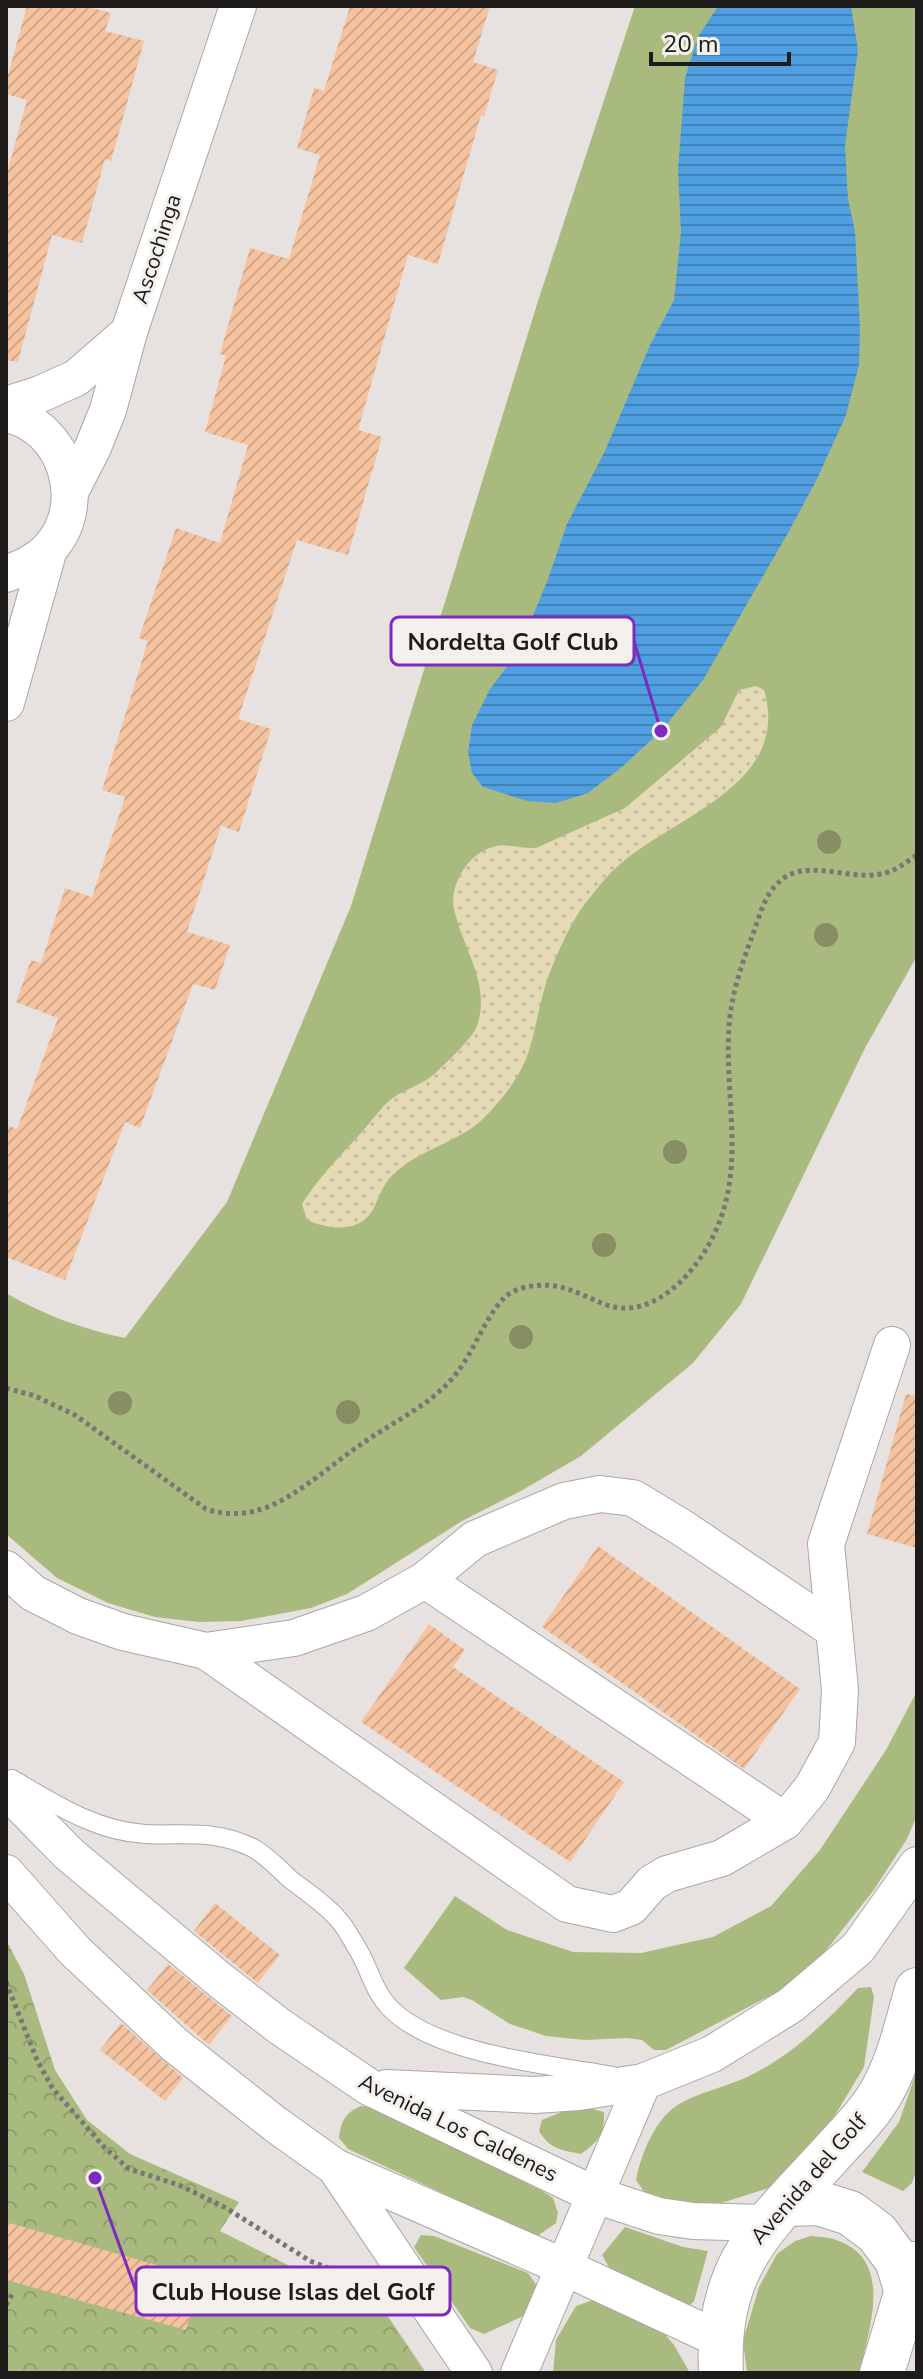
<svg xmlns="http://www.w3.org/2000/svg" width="923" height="2379" font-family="'Nunito Sans',sans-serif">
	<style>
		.grass { fill: #a9ba7f }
		.sand { fill: url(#sand-dots) }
		.park { fill: url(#park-crowns) }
		.water { fill: url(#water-rules) }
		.building { fill: url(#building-hatch) }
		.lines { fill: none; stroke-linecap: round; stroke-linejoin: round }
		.lane-casing { stroke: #aba7a4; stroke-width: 20 }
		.street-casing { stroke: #aba7a4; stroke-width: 38 }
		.secondary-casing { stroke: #aba7a4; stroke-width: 46 }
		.path { stroke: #797674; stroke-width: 5; stroke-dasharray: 4 4; stroke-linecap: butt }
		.lane { stroke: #fff; stroke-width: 18 }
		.street { stroke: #fff; stroke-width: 36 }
		.secondary { stroke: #fff; stroke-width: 44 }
		.tree { fill: #888e64 }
		.labels { text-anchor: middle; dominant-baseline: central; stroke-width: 6; stroke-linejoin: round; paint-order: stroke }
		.street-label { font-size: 22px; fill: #1d1c1b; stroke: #f4f0ec }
		.leader { fill: none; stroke: #7b2cbf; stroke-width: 3 }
		.callout-dot { fill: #7b2cbf; stroke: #f4f0ec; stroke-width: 3 }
		.callout { fill: #f4f0ec; stroke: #7b2cbf; stroke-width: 3 }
		.callout-label { font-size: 24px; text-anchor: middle; font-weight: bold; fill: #1d1c1b }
	</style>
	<defs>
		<pattern id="sand-dots" width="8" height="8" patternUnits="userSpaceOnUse" patternTransform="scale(2)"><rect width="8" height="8" fill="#e4dab5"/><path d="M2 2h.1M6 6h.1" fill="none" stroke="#c3ba9b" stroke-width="1.8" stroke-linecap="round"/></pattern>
		<pattern id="park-crowns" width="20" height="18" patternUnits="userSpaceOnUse" patternTransform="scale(2)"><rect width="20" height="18" fill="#a9ba7f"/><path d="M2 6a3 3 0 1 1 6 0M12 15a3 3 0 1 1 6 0" fill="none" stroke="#919f6d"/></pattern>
		<pattern id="water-rules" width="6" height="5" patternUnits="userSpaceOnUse" patternTransform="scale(2)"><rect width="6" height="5" fill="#50a0e1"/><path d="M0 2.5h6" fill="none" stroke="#4282b6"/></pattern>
		<pattern id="building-hatch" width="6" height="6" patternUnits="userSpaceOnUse" patternTransform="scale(2)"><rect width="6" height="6" fill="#f5c39f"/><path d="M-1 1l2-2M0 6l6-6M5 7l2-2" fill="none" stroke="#d2a788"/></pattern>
	</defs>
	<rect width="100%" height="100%" fill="#e7e2df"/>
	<g class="grass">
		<path d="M635,6h282v950l-52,92 -124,256 -48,59 -112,93 -62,36 -57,29 -115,73 -36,14 -69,13 -43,1 -44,-5 -47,-14 -51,-25 -51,-44v-241c38,22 76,36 119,45l102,-136 124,-296 187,-605z"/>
		<path d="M917,1691v124l-10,24 -34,52 -49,62 -43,37 -115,60h-12l-12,-10 -15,-2 -42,2 -39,-4 -36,-12 -38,-24 -9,-3 -22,3 -37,-32 51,-72 52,34 66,22 68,1 72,-16 58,-31 49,-56 66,-100z"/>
		<path d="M871,1987l3,10 -10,70 -50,83 -42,37 -63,20 -35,-5 -29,-9 -9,-13c5,-26 20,-64 45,-77 23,-13 51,-17 74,-30 40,-21 72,-52 103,-85z"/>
		<path d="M917,2070v98l-5,15 -9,8 -41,-19 37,-50z"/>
		<path d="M361,2106l16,3 165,82 11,7 5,15 -2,10 -20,14 -188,-88 -9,-11c2,-17 6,-25 22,-32z"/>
		<path d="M571,2108h18l15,4c1,22 -6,30 -23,42 -20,-4 -31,-5 -42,-23l3,-11z"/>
		<path d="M625,2227l58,20 25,4 -14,50 -5,5 -53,-26 -25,-9 -9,-16z"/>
		<path d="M421,2235l13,1 94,37 9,13 -9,28 -44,20 -14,-6 -56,-81z"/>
		<path d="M811,2236c8,1 18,1 25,4 59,19 33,90 23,133h-112l-4,-32 16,-54 18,-33 18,-13z"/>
		<path d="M593,2300l63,24 18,21 16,28h-137l3,-33 20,-34z"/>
	</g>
	<path class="sand" d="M756,686l8,4c28,95 -90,126 -145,175 -12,10 -22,24 -32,36 -16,19 -38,69 -44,93 -11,41 -10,65 -38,100 -8,10 -19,23 -29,31 -24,18 -56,26 -79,46 -14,11 -17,25 -25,40 -14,23 -45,18 -65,9l-5,-16c16,-26 38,-48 59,-71 9,-10 18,-23 28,-32 13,-11 30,-15 43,-25 10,-9 41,-38 45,-50 13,-39 -9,-69 -20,-106 -1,-5 -4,-12 -4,-17 0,-24 17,-50 40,-56 13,-4 29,2 43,1l89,-40 96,-81 18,-37z"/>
	<path class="park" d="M6,1940l18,34 31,96 32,50 43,34 109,48 -19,29 167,84 39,58h-420z"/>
	<path class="water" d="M718,6h133l7,44 -13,96 3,53 7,32 5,97 -1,37 -13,50 -29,64 -29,54 -85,147 -42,51 -39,36 -34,26 -32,10 -29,-2 -44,-14 -11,-14 -4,-21 4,-27 18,-36 28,-37 30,-73 19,-55 38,-73 45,-106 24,-45 7,-68 -3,-62 7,-92 13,-41z"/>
	<g class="building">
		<path d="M27,6h57l27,7 -6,18 39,10 -33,120 -6,-2 -23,84 -30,-8 -34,127 -12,-2v-183l21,-77 -21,-6v-12z"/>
		<path d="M350,6h140l-17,56 25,8 -14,46 -3,-1 -43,149 -30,-9 -50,175 24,7 -34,118 -51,-15 -59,179 33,10 -32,103 -18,-6 -34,106 43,13 -15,45 -22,-6 -53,144 -15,-6 -60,158 -59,-23v-132l11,4 41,-111 -42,-16 15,-42 10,3 24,-75 27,9 33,-100 -23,-7 46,-149 -9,-3 37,-110 44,15 28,-98 -43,-13 21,-76 -6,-2 30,-106 39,11 31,-104 -23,-7 17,-60 10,3z"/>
		<path d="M906,1394l11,2v152l-50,-14z"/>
		<path d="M598,1546l202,143 -56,80 -202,-142z"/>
		<path d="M429,1624l36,26 -12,17 171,115 -54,80 -209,-140z"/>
		<path d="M215,1903l65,52 -22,28 -64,-52z"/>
		<path d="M168,1964l64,52 -23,29 -62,-55z"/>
		<path d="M121,2023l62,55 -18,23 -65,-51z"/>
		<path d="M6,2222l196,56 -16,52 -180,-50z"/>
	</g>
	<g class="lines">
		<g class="lane-casing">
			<path id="lane" d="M12,1779c41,24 83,52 133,55 39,2 70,-5 108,14 13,7 26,21 37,31 15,12 34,24 47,39 8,8 14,20 20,30 12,19 16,42 32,59 44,47 161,58 224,69"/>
		</g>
		<g class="street-casing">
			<g id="street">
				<path d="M6,405l32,-10 38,-17 53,-46"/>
				<path d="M6,414c60,11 85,92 42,136 -12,12 -26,18 -42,24"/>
				<path d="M71,490l22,-43 15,-37 21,-78 109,-326"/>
				<path d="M6,703l43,-154"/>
				<path d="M6,1569l27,24 45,23 45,16 83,19 361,253 46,10 18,-7 21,-24 15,-9 55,-16 63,-37 27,-33 25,-46 3,-52 -14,-146 66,-199"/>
				<path d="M425,1580l360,241"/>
				<path d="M206,1651l88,-13 72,-25 59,-33 50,-41 89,-38 36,-7 33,4 51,31 150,101"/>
				<path d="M6,1790l63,64 152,127 58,45 90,61 226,108 64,21 34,5 74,2"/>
				<path d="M6,1873l69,78 100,94 100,79 60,43 229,100 155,72"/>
				<path d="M387,2088l148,7 44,-3 64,-10 69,-28 79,-49 67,-57 59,-83"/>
				<path d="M335,2167l139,206"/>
				<path d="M519,2373l124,-291"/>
			</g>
		</g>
		<g class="secondary-casing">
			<g id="secondary">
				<path d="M786,2204l32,-1 32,10 27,20 20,27 10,32"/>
				<path d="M721,2373c-6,-113 49,-151 118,-228 15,-16 31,-33 42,-52 18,-31 26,-69 36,-103"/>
				<path d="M882,2373l33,-109"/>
			</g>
		</g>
		<g class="path">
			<path d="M6,1388l29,8 40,19 131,94c22,7 42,6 64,-3 32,-14 61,-41 90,-61 29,-21 65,-37 89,-63 24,-25 34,-63 56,-85 5,-5 15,-9 22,-10 33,-7 50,7 80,18 41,14 78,-22 98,-54 45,-73 19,-145 24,-224 2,-32 13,-64 24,-93 6,-16 11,-37 23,-49 26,-30 71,-4 104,-11 14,-2 25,-11 37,-19"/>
			<path d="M6,1982l31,78 16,29 52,59 24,21 50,16 47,23 84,53 21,8 25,4"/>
			<path d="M6,2305l8,-14"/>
		</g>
		<use href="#lane" class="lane"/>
		<use href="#street" class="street"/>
		<use href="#secondary" class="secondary"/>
	</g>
	<g class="tree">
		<circle cx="829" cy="842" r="12"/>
		<circle cx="826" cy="935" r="12"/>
		<circle cx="675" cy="1152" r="12"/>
		<circle cx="604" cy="1245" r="12"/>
		<circle cx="521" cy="1337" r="12"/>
		<circle cx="120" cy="1403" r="12"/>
		<circle cx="348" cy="1412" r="12"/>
	</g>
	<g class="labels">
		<g class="street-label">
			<text transform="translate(157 249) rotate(-72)">Ascochinga</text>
			<text transform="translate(458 2128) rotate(26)">Avenida Los Caldenes</text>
			<text transform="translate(809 2179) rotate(-49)">Avenida del Golf</text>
		</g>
	</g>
	<path class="leader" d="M661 731L634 641M95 2178L136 2291"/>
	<g class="callout-dot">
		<circle cx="661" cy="731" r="8"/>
		<circle cx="95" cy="2178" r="8"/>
	</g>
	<g class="callout">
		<rect x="391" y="617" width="243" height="48" rx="8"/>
		<rect x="136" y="2267" width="314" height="48" rx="8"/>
	</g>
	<g class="callout-label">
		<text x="513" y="650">Nordelta Golf Club</text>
		<text x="293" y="2300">Club House Islas del Golf</text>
	</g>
	<rect width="923" height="2379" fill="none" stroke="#1d1c1b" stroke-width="16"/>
	<path d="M651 52v12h138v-12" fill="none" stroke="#1d1c1b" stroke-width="4"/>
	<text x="663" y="52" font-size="24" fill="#1d1c1b" stroke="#f4f0ec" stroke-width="6" paint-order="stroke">20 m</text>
</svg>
